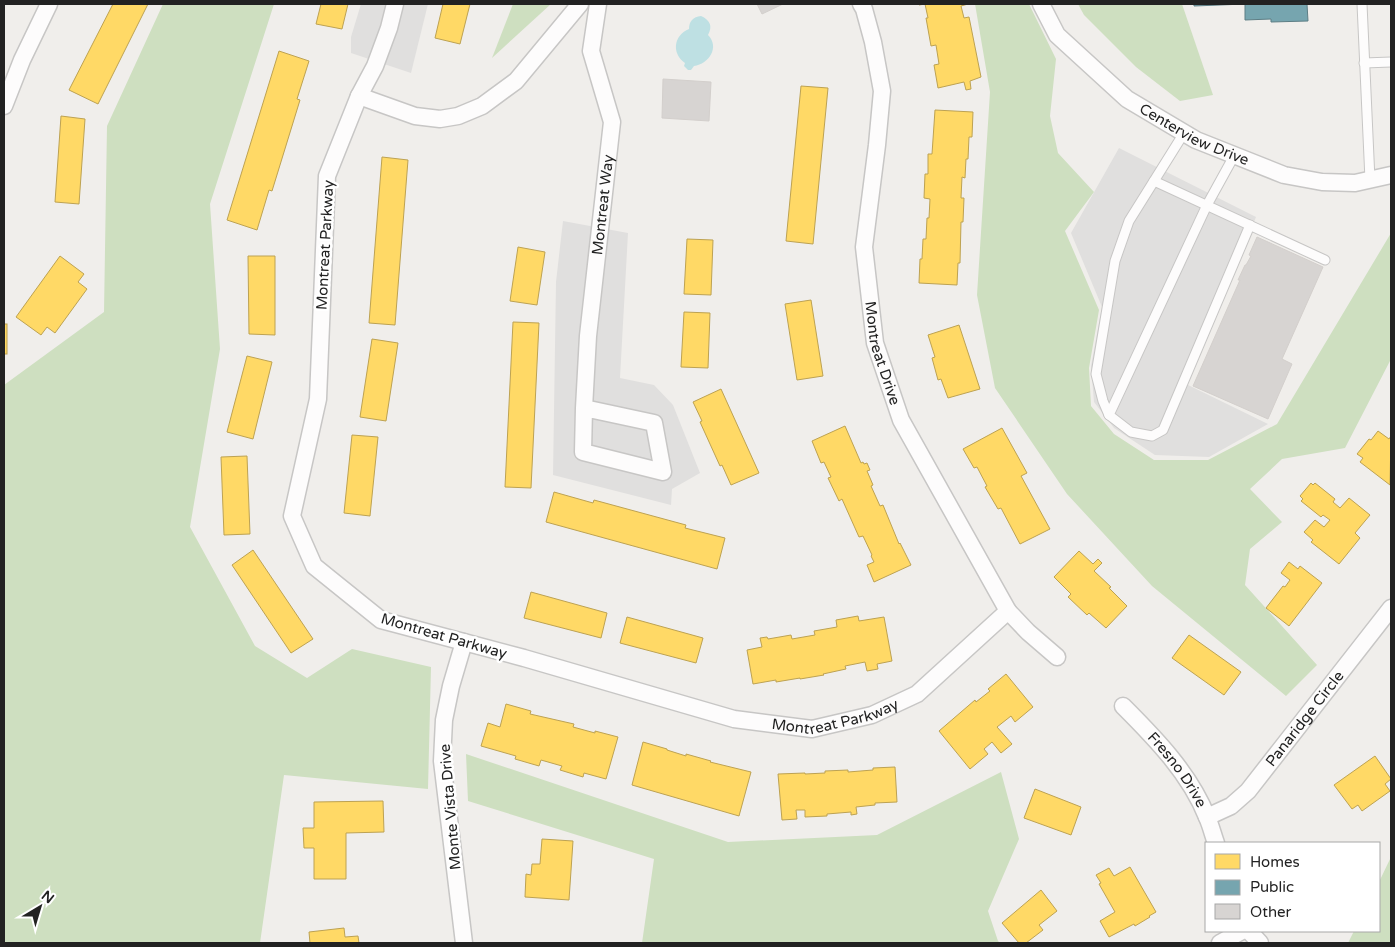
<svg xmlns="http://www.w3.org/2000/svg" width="1395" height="947" font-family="'Varela Round',sans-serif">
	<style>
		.forest { fill: #cedfc0 }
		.parking { fill: #e0dfde }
		.water { fill: #bee0e3 }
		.homes { fill: #ffd966; stroke: #bda252 }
		.public { fill: #76a5af; stroke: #5d7e85 }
		.building { fill: #d7d4d2; stroke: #d3cfcc }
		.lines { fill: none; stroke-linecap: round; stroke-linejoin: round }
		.service-casing { stroke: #c7c6c5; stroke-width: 11 }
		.minor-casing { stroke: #c7c6c5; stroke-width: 19 }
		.service { stroke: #fdfcfc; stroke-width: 9 }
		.minor { stroke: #fdfcfc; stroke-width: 16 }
		.labels { text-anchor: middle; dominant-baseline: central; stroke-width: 5; stroke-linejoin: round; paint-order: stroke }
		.street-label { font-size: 15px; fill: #222; stroke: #fff }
	</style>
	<rect width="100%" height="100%" fill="#f0eeeb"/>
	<g class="forest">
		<path d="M163,4h111l-64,200 10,145 -30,178 65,119 52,32 45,-29 79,18 -3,122 -144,-14 -24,168h-256v-558l100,-73 3,-186z"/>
		<path d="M513,4h38l-59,54z"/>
		<path d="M975,4h54l27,55 -6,57 8,37 36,39 -29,39 34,79 -10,58 2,38 23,28 40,26h54l69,-36 114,-191v126l-46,89 -63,11 -32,30 32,33 -32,27 -5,36 72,80 -31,31 -134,-110 -85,-92 -72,-106 -18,-93 13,-203z"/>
		<path d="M1078,4h104l31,91 -33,6 -44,-34 -52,-52z"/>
		<path d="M466,754l262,88 149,-7 124,-63 18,67 -31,72 10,30 2,2h-358l12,-84 -186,-58z"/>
		<path d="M1391,857v86h-43l6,-12h25v-49z"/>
	</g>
	<g class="parking">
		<path d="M361,4h67l-17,69 -60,-20v-16z"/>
		<path d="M1119,148l137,69 -70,167 82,40 -59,33 -54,-2 -41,-27 -20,-26 -3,-36 11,-59 -31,-74z"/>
		<path d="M563,221l65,12 -8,145 34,7 19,20 27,68 -28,16 -1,16 -118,-30 3,-193z"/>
	</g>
	<path class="water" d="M701,16c9,4 12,10 7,19 12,12 1,29 -14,31l-3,4h-3l-4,-4 1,-3c-14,-10 -11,-28 4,-34 0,-8 4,-12 12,-13z"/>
	<g class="homes">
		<path d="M113,4h35l-50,100 -29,-14z"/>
		<path d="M321,4h27l-6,25 -26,-5z"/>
		<path d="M443,4h27l-10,40 -25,-6z"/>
		<path d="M918,4h50l-7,2 3,12 5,-1 12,60 -11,4 1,8 -5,1 -2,-8 -26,6 -4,-23 5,-1 -3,-19 -5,1 -5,-28h2l-3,-14 -6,1z"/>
		<path d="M279,51l30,10 -12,38 3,1 -28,91 -3,-1 -12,40 -30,-10z"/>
		<path d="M801,86l27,2 -15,156 -27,-3z"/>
		<path d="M935,110l38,2 -1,25h-3l-1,22h-2l-1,19 -3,-1 -1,21h3l-1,24h-2l-1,41h-2l-1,22 -38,-2 1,-24h2l1,-20h3l1,-21h2l1,-19 -6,-1 1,-24h3v-20h4z"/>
		<path d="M61,116l24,3 -6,85 -24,-2z"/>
		<path d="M382,157l26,3 -13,165 -26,-2z"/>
		<path d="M687,239l26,1 -2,55 -27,-1z"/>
		<path d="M518,247l27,5 -8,53 -27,-4z"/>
		<path d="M60,256l24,18 -6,8 9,7 -32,44 -8,-6 -6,8 -25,-18z"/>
		<path d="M248,256h27v79l-26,-1z"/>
		<path d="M811,300l12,76 -26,4 -12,-76z"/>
		<path d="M684,312l26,1 -2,55 -27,-1z"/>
		<path d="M513,322l26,1 -8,165 -26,-1z"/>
		<rect x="4" y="324" width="3" height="30"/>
		<path d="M959,325l21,64 -32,9 -7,-19 -3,1 -6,-22 3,-1 -7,-22z"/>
		<path d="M372,339l26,4 -12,78 -26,-4z"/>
		<path d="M247,356l25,6 -19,77 -26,-7z"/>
		<path d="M721,389l38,84 -28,12 -9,-20 -2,1 -20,-44 2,-1 -9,-19z"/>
		<path d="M845,426l16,37 2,-1 1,2 3,-1 3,7 -3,1 6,14 -2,1 9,20 3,-1 16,39 1,-1 11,22 -37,17 -7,-17 7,-3 -3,-6 1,-1 -9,-19 -4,1 -17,-38 -3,2 -11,-23 3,-1 -7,-15 -3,1 -9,-22z"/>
		<path d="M1002,428l25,45 -6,3 29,53 -30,15 -19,-36 -3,1 -13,-22 2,-1 -10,-19 -3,1 -11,-19z"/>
		<path d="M1378,431l11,8 2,-3 -1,49 -30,-23 3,-4 -6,-4 12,-15 2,1z"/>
		<path d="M352,435l26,2 -8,79 -26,-3z"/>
		<path d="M247,456l3,78 -26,1 -3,-78z"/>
		<path d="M1311,483l2,2 2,-2 20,16 -2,3 7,6 9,-10 21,17 -15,18 5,5 -21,26 -28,-22 2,-2 -9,-8 11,-12 9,7 6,-7 -7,-5 -2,2 -20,-16 2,-2 -3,-3z"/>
		<path d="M554,492l39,11 1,-3 92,25 -1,3 40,10 -8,31 -171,-47z"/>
		<path d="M253,550l60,89 -22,14 -59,-88z"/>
		<path d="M1079,551l14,13 5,-5 4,4 -8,8 17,16 -2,1 18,18 -21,22 -17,-15 -2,2 -19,-18 3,-3 -17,-17z"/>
		<path d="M1289,562l9,7 2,-3 22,17 -33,43 -23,-18 17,-22 2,1 5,-7 -9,-7z"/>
		<path d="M531,592l76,21 -6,25 -77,-20z"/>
		<path d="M858,616l1,5 25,-4 8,44 -15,3 1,5 -11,2 -2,-9 -20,4 1,3 -23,5 1,1 -24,4v-1l-24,4v-2l-23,4 -6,-34 15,-3 -2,-9 7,-1 1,2 23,-4 1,4 23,-4 -1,-4 23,-4 -1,-7z"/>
		<path d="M627,617l76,21 -7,25 -76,-20z"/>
		<path d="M1189,635l52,37 -17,23 -52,-37z"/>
		<path d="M1006,674l27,33 -18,15 -4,-6 -14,11 15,17 -11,9 -9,-11 -8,7 4,5 -18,15 -31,-38 36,-31 1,2 14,-11 -2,-2z"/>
		<path d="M506,704l25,7 -1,3 44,10 -1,3 22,6v-2l23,6 -12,42 -22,-6 -1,4 -23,-7 2,-4 -21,-6 -2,6 -24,-7 1,-3 -35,-10 7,-23 12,4z"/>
		<path d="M643,742l24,7v1l19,6v-2l25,7 -1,1 41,10 -12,44 -107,-31z"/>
		<path d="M1375,756l16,23 -6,5 5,7 -28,20 -4,-6 -6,4 -18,-24z"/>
		<path d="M895,767l2,35 -22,1v2l-19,2 1,7 -6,1v-3l-24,2v2l-22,1v-7h-9l1,9 -15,1 -4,-46 27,-1v1l20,-1v-2l23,-1v2l25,-2v-2z"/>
		<path d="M1035,789l46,18 -10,28 -47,-17z"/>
		<path d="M383,801l1,31 -38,1v46h-32v-31h-10l-1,-20h11v-26z"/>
		<path d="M542,839l31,2 -4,59 -44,-3 1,-23 5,1 1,-11h8z"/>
		<path d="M1130,867l26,45 -7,4 1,1 -15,9 -1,-2 -25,13 -9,-16 15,-9 -16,-28 2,-1 -5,-8 13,-7 5,8z"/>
		<path d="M1041,890l16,21 -18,14 4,5 -17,13h-7l-17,-20z"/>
		<path d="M344,928l1,9 13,-1 1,7h-49l-1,-11z"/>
	</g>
	<path class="public" d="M1194,4h113l1,17 -37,1v-3l-26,1v-16l-51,2z"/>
	<g class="building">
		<path d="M757,4h26l-21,10z"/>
		<path d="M663,79l48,3 -2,39 -47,-3z"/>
		<path d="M1257,237l66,30 -41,92 10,5 -24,55 -75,-33 47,-106h-2l7,-15h1l5,-9 -2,-1z"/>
	</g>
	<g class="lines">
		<g class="service-casing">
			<g id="service">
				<path d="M1362,4l8,176"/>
				<path d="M1364,63l27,-1"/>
				<path d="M1234,156l-27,49 -98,210 22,17 21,4 11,-6 87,-205"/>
				<path d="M1154,181l171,79"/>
				<path d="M1109,415l-6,-14 -7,-27 19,-113 14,-40 55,-88"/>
			</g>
		</g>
		<g class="minor-casing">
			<g id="minor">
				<path id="s1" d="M395,4l-6,24 -14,38 -16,30 -32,80 -9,223 -26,117 22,50 67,54 143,38 210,61 78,10 60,-14 45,-21 91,-83"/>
				<path id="s2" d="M861,4l3,5 9,33 9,49 -5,54 -13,102 11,96 26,77 107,191 20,21 29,25"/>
				<path id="s3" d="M1041,4l16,31 70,64 69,41 88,35 38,7 33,1 36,-8"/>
				<path d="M359,96l56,20 25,3 18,-3 24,-10 34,-25 64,-77"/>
				<path d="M4,106l18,-46 27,-56"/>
				<path id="s4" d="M584,408l70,15 9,49 -80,-20 1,-44 4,-72 24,-214 -21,-71 7,-47"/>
				<path id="s5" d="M1123,706c33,33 67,68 84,111 4,9 6,18 9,26"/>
				<path id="s6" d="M1207,817l24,-11 17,-15 143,-183"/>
				<path d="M1249,931l11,12"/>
				<path d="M464,943l-22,-182 2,-41 7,-34 13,-44"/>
				<path d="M1220,943l22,-12"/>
			</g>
		</g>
		<use href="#service" class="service"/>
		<use href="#minor" class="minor"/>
	</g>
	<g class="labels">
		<g class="street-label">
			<text stroke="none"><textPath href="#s3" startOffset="206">Centerview Drive</textPath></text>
			<text stroke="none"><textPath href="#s4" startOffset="452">Montreat Way</textPath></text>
			<text transform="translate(325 245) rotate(-87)">Montreat Parkway</text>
			<text stroke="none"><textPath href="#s2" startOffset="355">Montreat Drive</textPath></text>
			<text transform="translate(444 636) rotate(16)">Montreat Parkway</text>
			<text stroke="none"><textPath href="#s1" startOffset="1139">Montreat Parkway</textPath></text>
			<text stroke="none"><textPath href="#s6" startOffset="141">Panaridge Circle</textPath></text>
			<text stroke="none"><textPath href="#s5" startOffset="84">Fresno Drive</textPath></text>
			<text transform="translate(450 807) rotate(-95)">Monte Vista Drive</text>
		</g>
	</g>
	<rect width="1395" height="947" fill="none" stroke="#222222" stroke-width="10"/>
	<rect x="1205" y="842" width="175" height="90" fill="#ffffff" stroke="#a7a7a7"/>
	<rect x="1215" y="854" width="25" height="15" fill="#ffd966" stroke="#a7a7a7"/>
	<text x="1250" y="867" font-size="15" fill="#222222">Homes</text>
	<rect x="1215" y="880" width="25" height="15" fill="#76a5af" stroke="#a7a7a7"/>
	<text x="1250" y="892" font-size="15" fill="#222222">Public</text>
	<rect x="1215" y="904" width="25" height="15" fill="#d7d4d2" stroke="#a7a7a7"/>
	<text x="1250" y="917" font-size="15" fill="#222222">Other</text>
	<g transform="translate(40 907) rotate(38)" stroke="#ffffff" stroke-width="4" paint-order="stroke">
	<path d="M0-4L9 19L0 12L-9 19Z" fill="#222222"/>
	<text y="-8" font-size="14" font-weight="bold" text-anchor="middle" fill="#222222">N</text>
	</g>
</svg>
